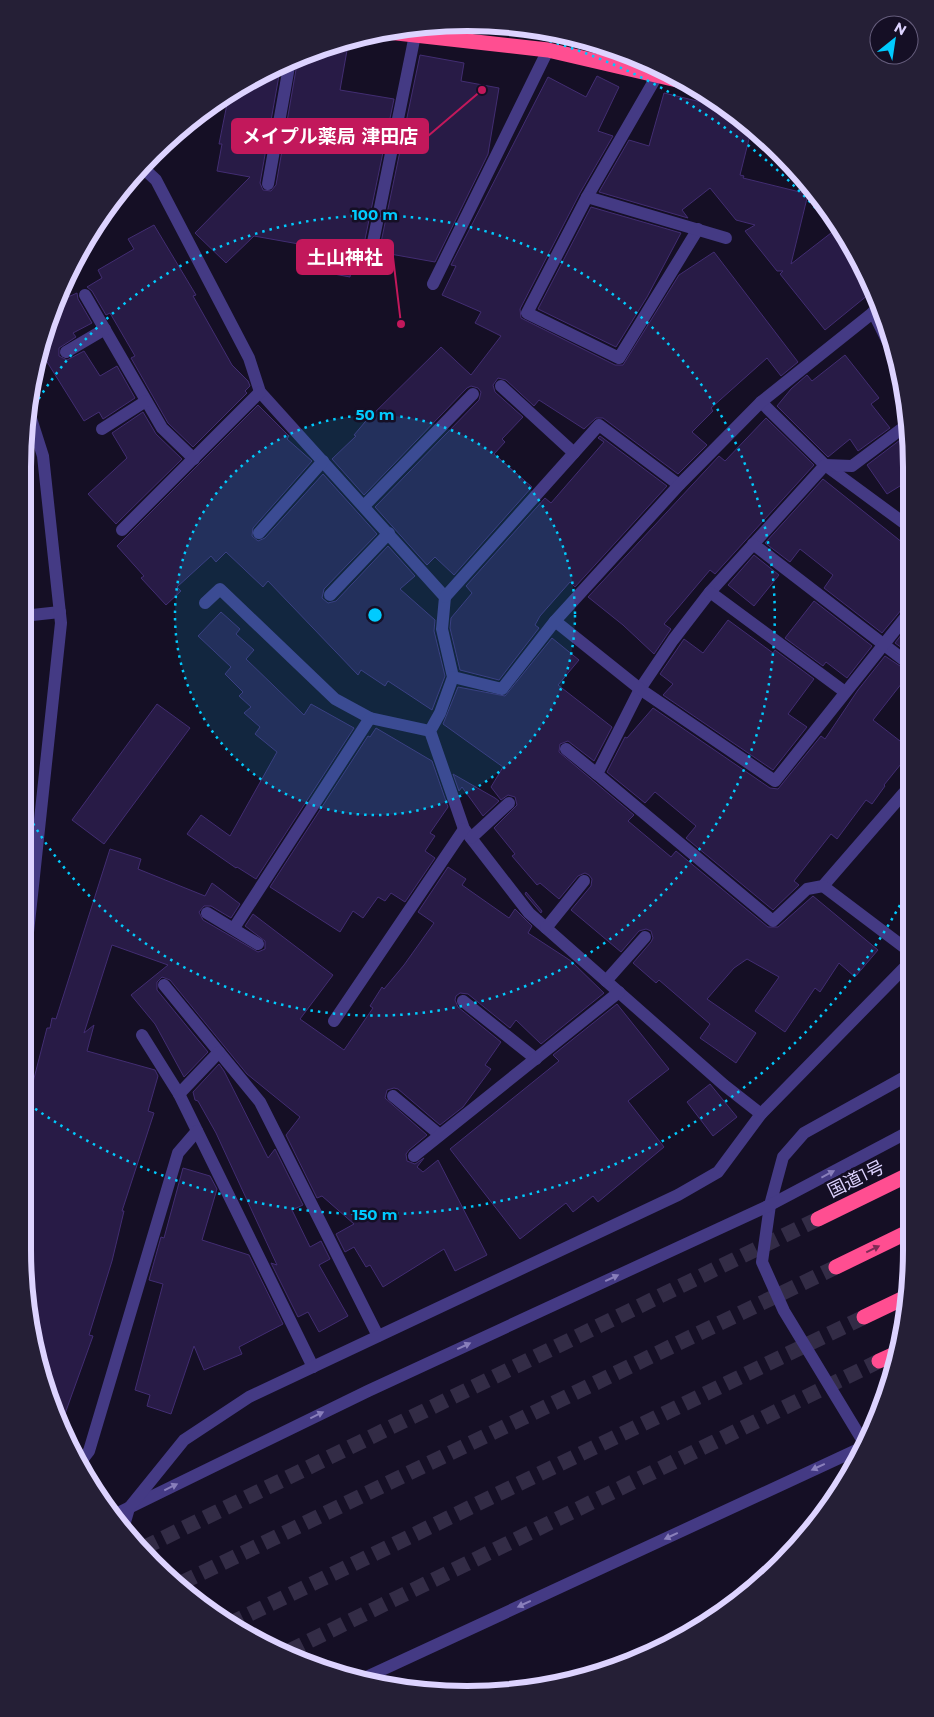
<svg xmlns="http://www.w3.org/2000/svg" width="934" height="1717" font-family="Montserrat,'Noto Sans JP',sans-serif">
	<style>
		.building { fill: #281b46; stroke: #422d72 }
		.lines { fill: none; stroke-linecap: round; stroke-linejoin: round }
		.highway-tunnel { stroke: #332c46; stroke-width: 15; stroke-dasharray: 15 8; stroke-linecap: butt }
		.minor { stroke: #443a84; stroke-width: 12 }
		.highway { stroke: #ff4e91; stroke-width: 15 }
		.oneway { fill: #897fbb }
		.oneway2 { fill: #7e2b56 }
		.ring { fill: none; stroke: #00cbfe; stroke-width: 2.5; stroke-dasharray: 2.5 5 }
		.labels { text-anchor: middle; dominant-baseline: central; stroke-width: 5; stroke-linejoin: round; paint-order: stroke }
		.street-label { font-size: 18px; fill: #ddd3ff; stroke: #150f25 }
		.rim { fill: none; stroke: #ddd3ff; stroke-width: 6 }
		.centre { fill: #00cbfe; stroke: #150f25; stroke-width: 2.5 }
		.ring-label { font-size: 15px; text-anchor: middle; font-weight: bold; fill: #00cbfe; stroke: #150f25; stroke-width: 5; stroke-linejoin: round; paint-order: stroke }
		.leader { fill: none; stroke: #c2185b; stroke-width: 2 }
		.callout-dot { fill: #c2185b; stroke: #150f25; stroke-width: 2 }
		.callout { fill: #c2185b; stroke: #c2185b; stroke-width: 2 }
		.callout-label { font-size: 19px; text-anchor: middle; font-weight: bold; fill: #fff }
	</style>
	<rect width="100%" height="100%" fill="#150f25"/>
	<g class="building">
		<path d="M349,39l-9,51 54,9 -31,150 -8,-1 -5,29 -32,-6 2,-7 -12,-2 2,-16 -56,-10 -28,27 -31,-30 55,-56 -33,-6 5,-27h-3l10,-50 41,-26 11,-4 -21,119 3,7 8,1 5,-6 22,-127z"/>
		<path d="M420,55l44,8 -3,18 38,7 -11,66 -53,108 -56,-10z"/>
		<path d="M597,76l22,11 -21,44 15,5 -33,57 -60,116 1,9 94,47h8l56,-90 35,-23 84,110 -17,14 -14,-18 -56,50 2,3 -21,21 15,13 -29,29 -75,-56h-7l-12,11 -45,-29 -5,6 -28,-26 -8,-2 -5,7 2,7 28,25 -21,22 3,3 -11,12 38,33 -78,88 -19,-18 -8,8 -52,-58 104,-107 2,-8 -3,-4 -7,-2 -4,2 -103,107 -32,-36 24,-23 -2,-1 11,-13 76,-75 30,28 30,-39 -26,-13 6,-11 -39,-17 14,-29 -5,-1 97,-188 38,20z"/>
		<path d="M664,93l62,15 26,19 -12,48 4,1 -1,2 65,16 -17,70 49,-38 34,64 -49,40 -45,-56 3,-3h-6l-32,-40 10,-6 -19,-5 -26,-32 -28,22 6,8 -89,-26 30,-52 20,6z"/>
		<path d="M591,207l90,26 -34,64 -31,50 -78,-38z"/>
		<path d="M154,225l42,70 -3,1 39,69 16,16 2,5 -5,5 2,2 -54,54 -25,-24 -37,-65 4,-2 -25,-43 -4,2 -14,-24 -5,-4 15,-9 -4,-8 36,-21 -6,-10z"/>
		<path d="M77,293l1,6 14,24 -19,10 3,4 -17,11v8l8,4 17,-9 16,25 17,-10 18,32 -32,21 -4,-7 -15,9 -45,-72 20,-48z"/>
		<path d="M845,355l34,43 -8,6 19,24 -32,23 -8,-12 -22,18 -51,-51 14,-17 16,-14 5,6z"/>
		<path d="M258,405l31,31 -2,3 25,22 -59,67 -1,8 6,5 7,-3 58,-64 54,60 -53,55 -2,9 6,5 8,-2 52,-55 27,30 -15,13 35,31 -1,11 11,45 -13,34 -44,-29 -3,5 -24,-16 -3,5 -90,-94 -5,6 -37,-35 -10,10 -5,-6 -34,31 4,4 -15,14 -25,-27 3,-2 -27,-30z"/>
		<path d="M143,412l13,22 26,25 -66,65 -28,-30 39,-36 -15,-25z"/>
		<path d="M766,418l48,47 -99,109 -5,-4 -33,39 -13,15 7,5 -17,25 -31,-29 -35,-28 131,-141 6,5z"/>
		<path d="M600,436l67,50 -92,101 -5,-5 -30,34 -5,9 4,3 -40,52 -39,-10 -10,-42 1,-10 21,-25 -6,-7 79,-88 6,5 53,-61 -6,-4z"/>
		<path d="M900,440l8,11v30l-21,13 -20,-29z"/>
		<path d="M823,479l85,68v59l-6,3 -20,24 -58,-45 9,-13 -33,-26 -10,13 -25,-19z"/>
		<path d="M754,555l25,20 -25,31 -26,-21z"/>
		<path d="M814,601l58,45 -25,32 -21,-16 -3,4 -38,-28z"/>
		<path d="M221,612l19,17 -4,5 18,16 -8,9 58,56 7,-11 43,24 -98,151 -19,-12 -1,1 -49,-34 14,-19 29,21 47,-84 -22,-18 5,-7 -16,-14 7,-6 -12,-11 4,-4 -18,-18 6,-7 -33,-31z"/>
		<path d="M728,620l45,33 2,-3 39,29 -26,35 19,13 -34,43 -110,-75 10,-11 -13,-10 24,-35 19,14z"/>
		<path d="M908,626v6l1,21 -14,-10z"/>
		<path d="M552,638l27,22 -21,25 54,42 -18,34 -26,-20 -8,3 -1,8 75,63 -6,6 43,36 5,-6 92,76h10l35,-31 65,54 -23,27 -16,-14 -19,29 -5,-4 -30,44 -30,-21 24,-34 -32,-18 -13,9 -27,31 49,34 -20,30 -36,-25 10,-14 -51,-44 -3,3 -23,-20 18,-21 2,-4 -2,-7 -5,-2 -7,2 -18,21 -50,-42 20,-24 1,-7 -3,-4 -4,-2 -7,3 -19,23 -19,-16 -3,2 -25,-29 3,-2 -21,-26 23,-23 -2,-8 -7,-2 -7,5 -10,-13 12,-20 -60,-43 15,-37 47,9z"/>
		<path d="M885,656l24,16v2l-36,46 36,28v6l-25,31 1,1 -13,18 -6,-4 -29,39 -6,-5 -37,47 5,4 -26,25 -87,-72 10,-12 -41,-34 -10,11 -38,-31 18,-35 2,1 26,-30 117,80 8,1 43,-53 4,3 33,-49z"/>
		<path d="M157,704l33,24 -86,116 -32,-24z"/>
		<path d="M376,728l56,33 16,46 -18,26 5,3 -10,15 10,7 -30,44 -14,-9 -6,8 -7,-4 -15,21 -10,-7 -13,21 -70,-45 98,-151 2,1z"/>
		<path d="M453,774l42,24 4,3 -16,15 -21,-29 -3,4z"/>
		<path d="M110,849l31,10 -3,10 67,27 7,-13 28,21 -9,14 -20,-12h-7l-5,6 4,8 55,32 7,-3v-8l-20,-15 8,-12 80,61 -33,44 44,31 29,-42 -3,-2 12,-19 2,2 20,-24 30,-42 -16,-11 30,-45 18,12 -4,6 47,33 6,-9 17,17 -4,7 43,28 33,32 -63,51 -25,-24 -6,8 -42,-34 -8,-1 -4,3 -1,4 3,7 43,35 -16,23 6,4 -28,38 -23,18 -42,-36 -4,-1 -7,2 -2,8 42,37 -18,15 -3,4 1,7 8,3 9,-6 -7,9 6,5 15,-12 49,95 -32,16 -11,-22 -61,38 -13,-22 -4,2 -12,-20 -9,5 -9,-18 18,-10 -32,-28 -5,2 -31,-63 14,-18 -53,-43 -77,-94 -8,-3 -5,5v8l51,62 -24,25 -29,-53 -24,-29 37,-30 -56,-20 -28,88 10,-8 -7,26 68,19 3,6 -10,35 6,2 -32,98h2l-12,50 -23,74 4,1 -31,86 -16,-29 -24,-143 1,-115 7,-28 -7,-2v-21l9,2 15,-58h3l2,-10 4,1z"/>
		<path d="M526,892l16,19 -1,2 -16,-19z"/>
		<path d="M617,1004l52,65 -41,32 36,46 -66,55 -5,-6 -20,16 -7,-9 -46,36 -70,-90 109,-88 -6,-6z"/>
		<path d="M219,1064l5,7 44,87 7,-9 28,56 -11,5 18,37 11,-6 9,18 -11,6 29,51 -29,16 -11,-20 -10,5 -27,-54 6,2 -61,-132 -18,-32 -3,-1 -2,-8z"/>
		<path d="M710,1084l27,33 -24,19 -26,-34z"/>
		<path d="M183,1168l27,8 7,13 -15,51 47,15 34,69 -44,23 3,7 -38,16 -10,-24 -23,68 -24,-8 3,-11 -15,-5 28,-106 -14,-4 12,-43 3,1z"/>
	</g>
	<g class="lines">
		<g class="highway-tunnel">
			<path d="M143,1548l675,-329"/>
			<path d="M181,1583l655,-316"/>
			<path d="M229,1624l635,-307"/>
			<path d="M289,1651l590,-290"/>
		</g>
		<g class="minor">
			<path d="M658,74l-71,123 -60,116 92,45 79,-129"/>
			<path d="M141,166l15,14 93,178 11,34 185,205 -3,32 11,48 -13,36 -10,18 34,98 65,84 195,172 37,29"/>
			<path d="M268,184l22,-123"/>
			<path d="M587,197l139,41"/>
			<path d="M371,252l44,-217"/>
			<path d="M433,284l115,-234"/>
			<path d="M85,295l77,133 32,31"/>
			<path d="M873,312l19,38"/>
			<path d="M66,352l39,-23"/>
			<path d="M501,386l73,67"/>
			<path d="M761,402l64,63 83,61"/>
			<path d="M908,424l-56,42 -27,-1 -115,127 -37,48 -33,49 -43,85 176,147 34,-32 16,-3 86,-99"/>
			<path d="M102,429l44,-28"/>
			<path d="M364,506l109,-112"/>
			<path d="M122,530l138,-138"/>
			<path d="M259,533l64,-72"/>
			<path d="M753,544l156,120"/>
			<path d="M710,592l135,100"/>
			<path d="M330,595l59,-62"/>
			<path d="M445,597l154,-172 80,60"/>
			<path d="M205,603l15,-14 115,110 35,19 60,13"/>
			<path d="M23,616l37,-4"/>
			<path d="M555,621l85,68 135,92 133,-167"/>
			<path d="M453,677l49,12 53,-68 124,-136 82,-83 119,-95"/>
			<path d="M566,749l31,25"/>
			<path d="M471,838l38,-35"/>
			<path d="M823,886l86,65"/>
			<path d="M207,913l51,31"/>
			<path d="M234,928l136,-210"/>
			<path d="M546,928l38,-47"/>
			<path d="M23,979l38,-356 -18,-167 -15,-47"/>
			<path d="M606,981l39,-44"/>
			<path d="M164,985l96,117 118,234"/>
			<path d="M463,1001l73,58"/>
			<path d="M334,1021l130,-192"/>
			<path d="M142,1035l37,59 134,273"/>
			<path d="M179,1094l40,-42"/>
			<path d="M393,1096l47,39"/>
			<path d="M414,1156l205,-164"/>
			<path d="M864,1443l-80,-132 -22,-49 8,-57 13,-48 21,-24 106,-59"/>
			<path d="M82,1460l7,-9 89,-298 19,-22"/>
			<path d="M112,1516l256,-125 402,-186 140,-74"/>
			<path d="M123,1529l6,-21 55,-68 65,-43 429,-202 40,-23 43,-58 149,-152"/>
			<path d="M360,1680l503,-233"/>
		</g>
		<g class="highway">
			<path d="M388,32l160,18 142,33"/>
			<path d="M818,1219l92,-45"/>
			<path d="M836,1267l74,-36"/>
			<path d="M864,1317l44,-21"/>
			<path d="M879,1361l20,-9"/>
		</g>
	</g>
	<defs><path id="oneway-solid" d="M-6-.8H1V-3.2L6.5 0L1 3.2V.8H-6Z" transform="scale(1.25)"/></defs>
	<g class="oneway">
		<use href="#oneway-solid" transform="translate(828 1174) rotate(-28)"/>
		<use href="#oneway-solid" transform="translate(612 1278) rotate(-25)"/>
		<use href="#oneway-solid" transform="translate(464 1346) rotate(-25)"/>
		<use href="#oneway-solid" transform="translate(317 1415) rotate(-26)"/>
		<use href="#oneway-solid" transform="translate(818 1467) rotate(155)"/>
		<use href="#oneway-solid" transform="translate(171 1487) rotate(-26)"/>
		<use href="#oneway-solid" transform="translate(671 1536) rotate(155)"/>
		<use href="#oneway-solid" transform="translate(524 1604) rotate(155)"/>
	</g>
	<use class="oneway2" href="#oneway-solid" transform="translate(873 1249) rotate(-26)"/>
	<circle cx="375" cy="615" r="200" fill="#00cbfe" fill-opacity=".12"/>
	<g class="ring">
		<circle cx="375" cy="615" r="200"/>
		<path d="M27 418A400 400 0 1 1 23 806"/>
		<path d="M907 892A600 600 0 0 1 27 1103M484 25A600 600 0 0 1 854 254"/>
	</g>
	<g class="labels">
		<g class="street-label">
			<text transform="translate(856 1179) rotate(-26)">国道1号</text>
		</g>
	</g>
	<path d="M0 0H934V1717H0ZM467 31H467A436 436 0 0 1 903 467V1250A436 436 0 0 1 467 1686H467A436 436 0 0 1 31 1250V467A436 436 0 0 1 467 31Z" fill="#251f36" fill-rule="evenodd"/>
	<path class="rim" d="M467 31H467A436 436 0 0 1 903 467V1250A436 436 0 0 1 467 1686H467A436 436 0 0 1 31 1250V467A436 436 0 0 1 467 31Z"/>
	<circle cx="375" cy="615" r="8" class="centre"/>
	<g class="ring-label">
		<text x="375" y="220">100 m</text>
		<text x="375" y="420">50 m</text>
		<text x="375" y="1220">150 m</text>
	</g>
	<path class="leader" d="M482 90L428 136M401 324L393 257"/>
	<g class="callout-dot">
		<circle cx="482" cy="90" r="5"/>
		<circle cx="401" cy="324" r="5"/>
	</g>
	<g class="callout">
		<rect x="232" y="119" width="196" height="34" rx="5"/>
		<rect x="297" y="240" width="96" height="34" rx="5"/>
	</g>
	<g class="callout-label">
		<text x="330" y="143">メイプル薬局 津田店</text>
		<text x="345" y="264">土山神社</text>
	</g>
	<g transform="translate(894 40) rotate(30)"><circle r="24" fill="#150f25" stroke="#655d7c"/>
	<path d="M0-4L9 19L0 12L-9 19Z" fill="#00cbfe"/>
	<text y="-8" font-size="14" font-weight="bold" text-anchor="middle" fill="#ddd3ff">N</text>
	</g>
</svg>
